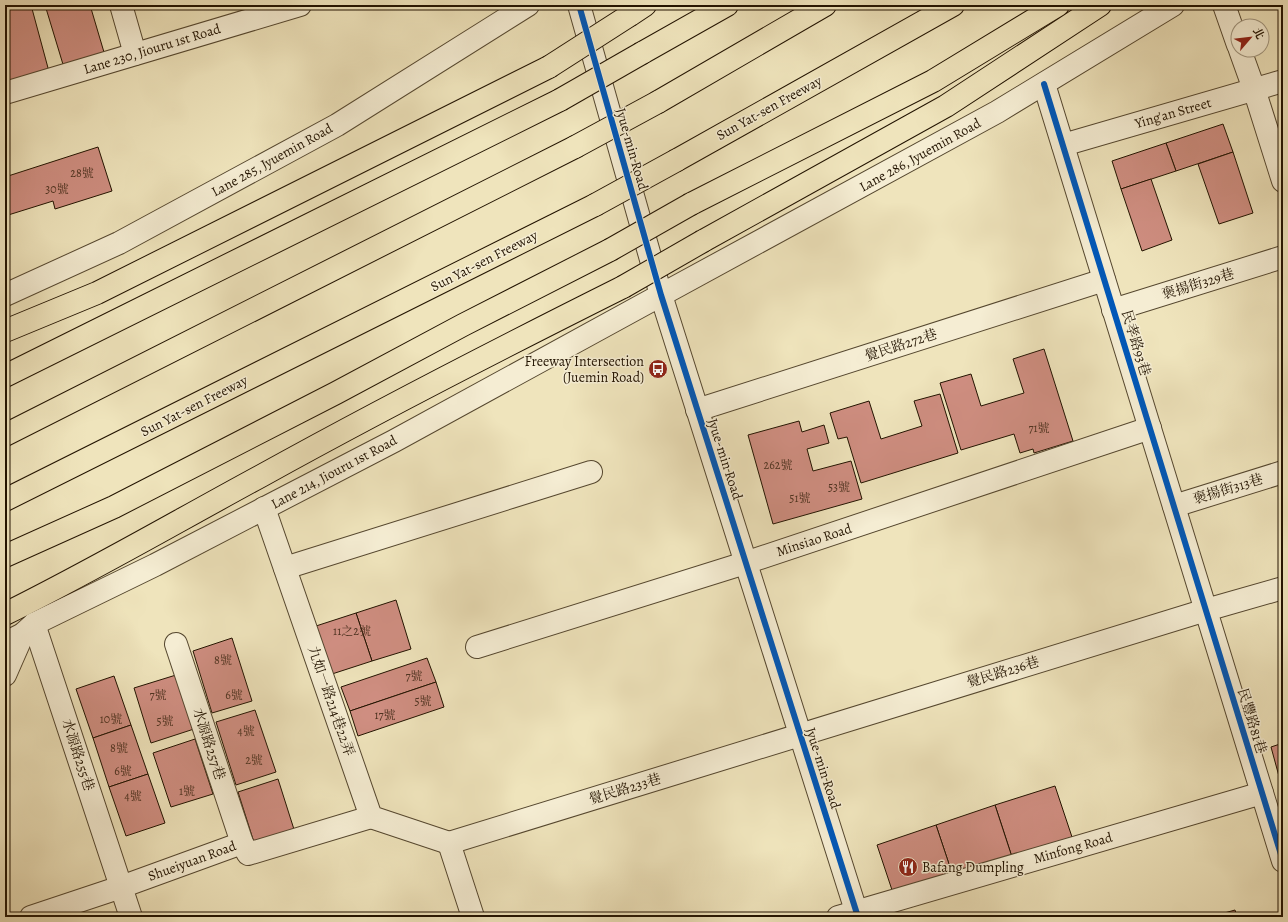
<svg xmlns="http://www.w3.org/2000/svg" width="1288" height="922" font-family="Alegreya,'Noto Serif TC',serif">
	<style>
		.building { fill: #cf8e81; stroke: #221300 }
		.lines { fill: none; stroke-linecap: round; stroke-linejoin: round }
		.minor-casing { stroke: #55472f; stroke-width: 24 }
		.highway-casing { stroke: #221300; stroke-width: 24 }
		.minor { stroke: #f5edd3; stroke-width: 22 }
		.highway { stroke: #efe4bc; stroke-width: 22 }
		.highway-bridge-casing { stroke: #221300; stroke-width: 24; stroke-linecap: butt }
		.highway-bridge { stroke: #efe4bc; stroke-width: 22 }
		.cycleway-casing { stroke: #f5edd3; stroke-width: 8 }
		.cycleway { stroke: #0057b8; stroke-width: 6 }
		.labels { text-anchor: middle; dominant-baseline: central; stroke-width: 3; stroke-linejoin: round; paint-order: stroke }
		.number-label { font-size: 12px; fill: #4d3220 }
		.street-label { font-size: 14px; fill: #221300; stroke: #f5edd3 }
		.poi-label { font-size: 14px; fill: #221300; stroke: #f5edd3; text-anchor: end }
	</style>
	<rect width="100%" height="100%" fill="#efe4bc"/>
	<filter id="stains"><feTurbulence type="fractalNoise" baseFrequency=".005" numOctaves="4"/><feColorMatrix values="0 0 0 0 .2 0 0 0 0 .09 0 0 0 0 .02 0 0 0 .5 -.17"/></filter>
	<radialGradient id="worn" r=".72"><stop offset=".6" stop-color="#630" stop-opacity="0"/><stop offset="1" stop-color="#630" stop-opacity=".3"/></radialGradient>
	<g class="building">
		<path d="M5,5h26l20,74 -46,13z"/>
		<path d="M45,5h45l16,54 -41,12z"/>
		<path d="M1223,124l10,28 -57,19 -10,-28z"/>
		<path d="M1166,143l10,28 -55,18 -9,-28z"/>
		<path d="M98,147l14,44 -57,18 -2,-8 -48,15v-39z"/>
		<path d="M1233,152l20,61 -34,11 -21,-60z"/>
		<path d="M1151,179l21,61 -30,11 -21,-62z"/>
		<path d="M1044,349l29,92 -39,12 -1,-4 -13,4 -6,-19 -53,16 -21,-67 31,-9 10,32 43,-13 -11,-34z"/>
		<path d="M940,394l18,59 -97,30 -14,-46 -9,2 -8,-26 39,-12 12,38 41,-13 -8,-25z"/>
		<path d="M799,421l3,11 22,-7 5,18 -22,6 6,22 38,-10 11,38 -89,25 -25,-89z"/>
		<path d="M396,600l15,49 -39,12 -16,-48z"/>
		<path d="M356,613l16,48 -40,13 -16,-48z"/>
		<path d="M232,638l20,63 -40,12 -19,-62z"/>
		<path d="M427,658l9,24 -86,29 -9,-24z"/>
		<path d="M176,675l18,54 -43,14 -17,-55z"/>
		<path d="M114,676l17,49 -38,13 -17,-49z"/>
		<path d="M436,682l8,25 -86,29 -8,-25z"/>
		<path d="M255,710l21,62 -40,13 -20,-63z"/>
		<path d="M131,725l17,49 -39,13 -16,-49z"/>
		<path d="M195,739l18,55 -42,13 -18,-54z"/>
		<path d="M1283,743v48l-12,-44z"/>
		<path d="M148,774l17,49 -39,13 -17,-49z"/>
		<path d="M278,779l20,63 -40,13 -20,-63z"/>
		<path d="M1055,786l17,51 -60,20 -17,-52z"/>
		<path d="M995,805l17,52 -59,19 -17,-51z"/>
		<path d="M936,825l17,51 -59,20 -17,-51z"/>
		<path d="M1235,910l2,7h-27z"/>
	</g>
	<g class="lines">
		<g class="minor-casing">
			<g id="minor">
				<path d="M121,5l14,49"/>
				<path d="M579,5l82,290 197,622"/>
				<path d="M1224,5l14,40"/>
				<path d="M1240,50l14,39 29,92"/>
				<path d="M1044,84l239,777"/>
				<path d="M5,93l295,-88"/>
				<path d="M1063,145l220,-64"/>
				<path d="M5,295l114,-52 218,-118 191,-120"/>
				<path d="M1113,310l170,-53"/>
				<path d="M697,410l407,-130"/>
				<path d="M1174,506l109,-34"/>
				<path d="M264,508l107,309 78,26"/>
				<path d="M285,568l306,-96"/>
				<path d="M34,624l97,293"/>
				<path d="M5,643l18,-9 11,-10 121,-59 239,-124 267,-146 336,-183 176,-107"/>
				<path d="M176,644l66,199 6,11 123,-37"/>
				<path d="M477,647l268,-84 405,-135"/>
				<path d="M5,675l18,-41"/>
				<path d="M449,843l757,-233 77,-22"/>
				<path d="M449,843l24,74"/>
				<path d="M31,917l90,-30 121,-44"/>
				<path d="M838,917l424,-124"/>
			</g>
		</g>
		<g class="highway-casing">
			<g id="highway">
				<path d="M630,15l15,-10"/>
				<path d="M642,53l85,-48"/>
				<path d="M658,102l167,-97"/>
				<path d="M677,160l276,-155"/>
				<path d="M691,204l242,-123 125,-76"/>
				<path d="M703,241l243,-135 154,-101"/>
				<path d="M5,331l92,-38 452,-226"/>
				<path d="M5,376l555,-276"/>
				<path d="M5,435l570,-288"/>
				<path d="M5,500l590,-295"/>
				<path d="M5,556l109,-49 222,-114 127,-68 147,-75"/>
				<path d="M5,614c87,-43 171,-92 256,-138 119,-66 240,-128 362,-189"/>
			</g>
		</g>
		<use href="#minor" class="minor"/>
		<use href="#highway" class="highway"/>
		<g class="highway-bridge-casing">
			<g id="highway-bridge">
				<path d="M549,67l81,-52"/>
				<path d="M560,100l82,-47"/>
				<path d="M575,147l83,-45"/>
				<path d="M595,205l82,-45"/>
				<path d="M610,250l81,-46"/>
				<path d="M623,287l80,-46"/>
			</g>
		</g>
		<use href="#highway-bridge" class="highway-bridge"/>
		<g class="cycleway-casing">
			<g id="cycleway">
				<path d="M579,5l82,290 197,622"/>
				<path d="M1044,84l239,777"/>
			</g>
		</g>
		<use href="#cycleway" class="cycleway"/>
	</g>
	<defs>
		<g id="bus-disc" transform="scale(1)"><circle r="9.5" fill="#8f2418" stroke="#f5edd3"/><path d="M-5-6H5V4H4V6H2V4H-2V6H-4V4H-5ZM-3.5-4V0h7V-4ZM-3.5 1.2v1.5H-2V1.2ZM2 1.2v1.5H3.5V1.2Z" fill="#fff"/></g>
		<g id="restaurant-disc" transform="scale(1)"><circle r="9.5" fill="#8f2418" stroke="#f5edd3"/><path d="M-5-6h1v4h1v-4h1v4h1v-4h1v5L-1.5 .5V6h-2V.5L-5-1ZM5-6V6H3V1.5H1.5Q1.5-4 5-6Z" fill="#fff"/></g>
	</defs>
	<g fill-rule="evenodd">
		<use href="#bus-disc" x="658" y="369"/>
		<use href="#restaurant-disc" x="908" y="867"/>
	</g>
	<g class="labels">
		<g class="number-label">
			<text x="82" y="173">28號</text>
			<text x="57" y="189">30號</text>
			<text x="1039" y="428">71號</text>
			<text x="778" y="465">262號</text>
			<text x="839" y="487">53號</text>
			<text x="800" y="498">51號</text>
			<text x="352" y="631">11之2號</text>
			<text x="223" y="660">8號</text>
			<text x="414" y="676">7號</text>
			<text x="158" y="695">7號</text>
			<text x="234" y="695">6號</text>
			<text x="423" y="701">5號</text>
			<text x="385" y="715">17號</text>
			<text x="111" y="719">10號</text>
			<text x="165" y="721">5號</text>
			<text x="246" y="731">4號</text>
			<text x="119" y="748">8號</text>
			<text x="254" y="760">2號</text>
			<text x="123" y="771">6號</text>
			<text x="187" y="791">1號</text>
			<text x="133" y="796">4號</text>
		</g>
		<g class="street-label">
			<text transform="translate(152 49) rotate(-17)">Lane 230, Jiouru 1st Road</text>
			<text transform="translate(769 108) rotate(-29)">Sun Yat-sen Freeway</text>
			<text transform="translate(1173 113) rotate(-16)">Ying'an Street</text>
			<text transform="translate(632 149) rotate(74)">Jyue-min Road</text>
			<text transform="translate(920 155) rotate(-29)">Lane 286, Jyuemin Road</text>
			<text transform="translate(272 160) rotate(-29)">Lane 285, Jyuemin Road</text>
			<text transform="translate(484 261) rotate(-27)">Sun Yat-sen Freeway</text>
			<text transform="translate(1198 284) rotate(-17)">褒揚街329巷</text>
			<text transform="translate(1136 343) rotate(73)">民孝路93巷</text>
			<text transform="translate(901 345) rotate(-18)">覺民路272巷</text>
			<text transform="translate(194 406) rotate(-27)">Sun Yat-sen Freeway</text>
			<text transform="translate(725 459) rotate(72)">Jyue-min Road</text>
			<text transform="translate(334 472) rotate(-28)">Lane 214, Jiouru 1st Road</text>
			<text transform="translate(1228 489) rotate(-17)">褒揚街313巷</text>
			<text transform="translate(814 540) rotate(-18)">Minsiao Road</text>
			<text transform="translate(1003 672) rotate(-17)">覺民路236巷</text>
			<text transform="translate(331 701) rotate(71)">九如一路214巷22弄</text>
			<text transform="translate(1252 721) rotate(73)">民豐路81巷</text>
			<text transform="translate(209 744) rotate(72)">水源路257巷</text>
			<text transform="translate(78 755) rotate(72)">水源路255巷</text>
			<text transform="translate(823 768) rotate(72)">Jyue-min Road</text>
			<text transform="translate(625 789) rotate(-17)">覺民路233巷</text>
			<text transform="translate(1073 848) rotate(-16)">Minfong Road</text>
			<text transform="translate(192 861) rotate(-20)">Shueiyuan Road</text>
		</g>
		<g class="poi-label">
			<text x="644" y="361">Freeway Intersection<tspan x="644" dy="16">(Juemin Road)</tspan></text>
			<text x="922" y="867" text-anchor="start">Bafang Dumpling</text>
		</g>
	</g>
	<rect width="1288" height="922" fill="none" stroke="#efe4bc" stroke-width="20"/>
	<rect x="6" y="6" width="1276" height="910" fill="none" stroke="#221300" stroke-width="2"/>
	<rect x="10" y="10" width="1268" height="902" fill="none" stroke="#221300"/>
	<g transform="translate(1250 38) rotate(62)"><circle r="19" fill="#f5edd3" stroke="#a1967f"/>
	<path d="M0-3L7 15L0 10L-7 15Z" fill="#8f2418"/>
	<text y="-6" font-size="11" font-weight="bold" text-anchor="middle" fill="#221300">北</text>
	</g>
	<rect width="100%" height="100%" filter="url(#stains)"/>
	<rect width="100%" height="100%" fill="url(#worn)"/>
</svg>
